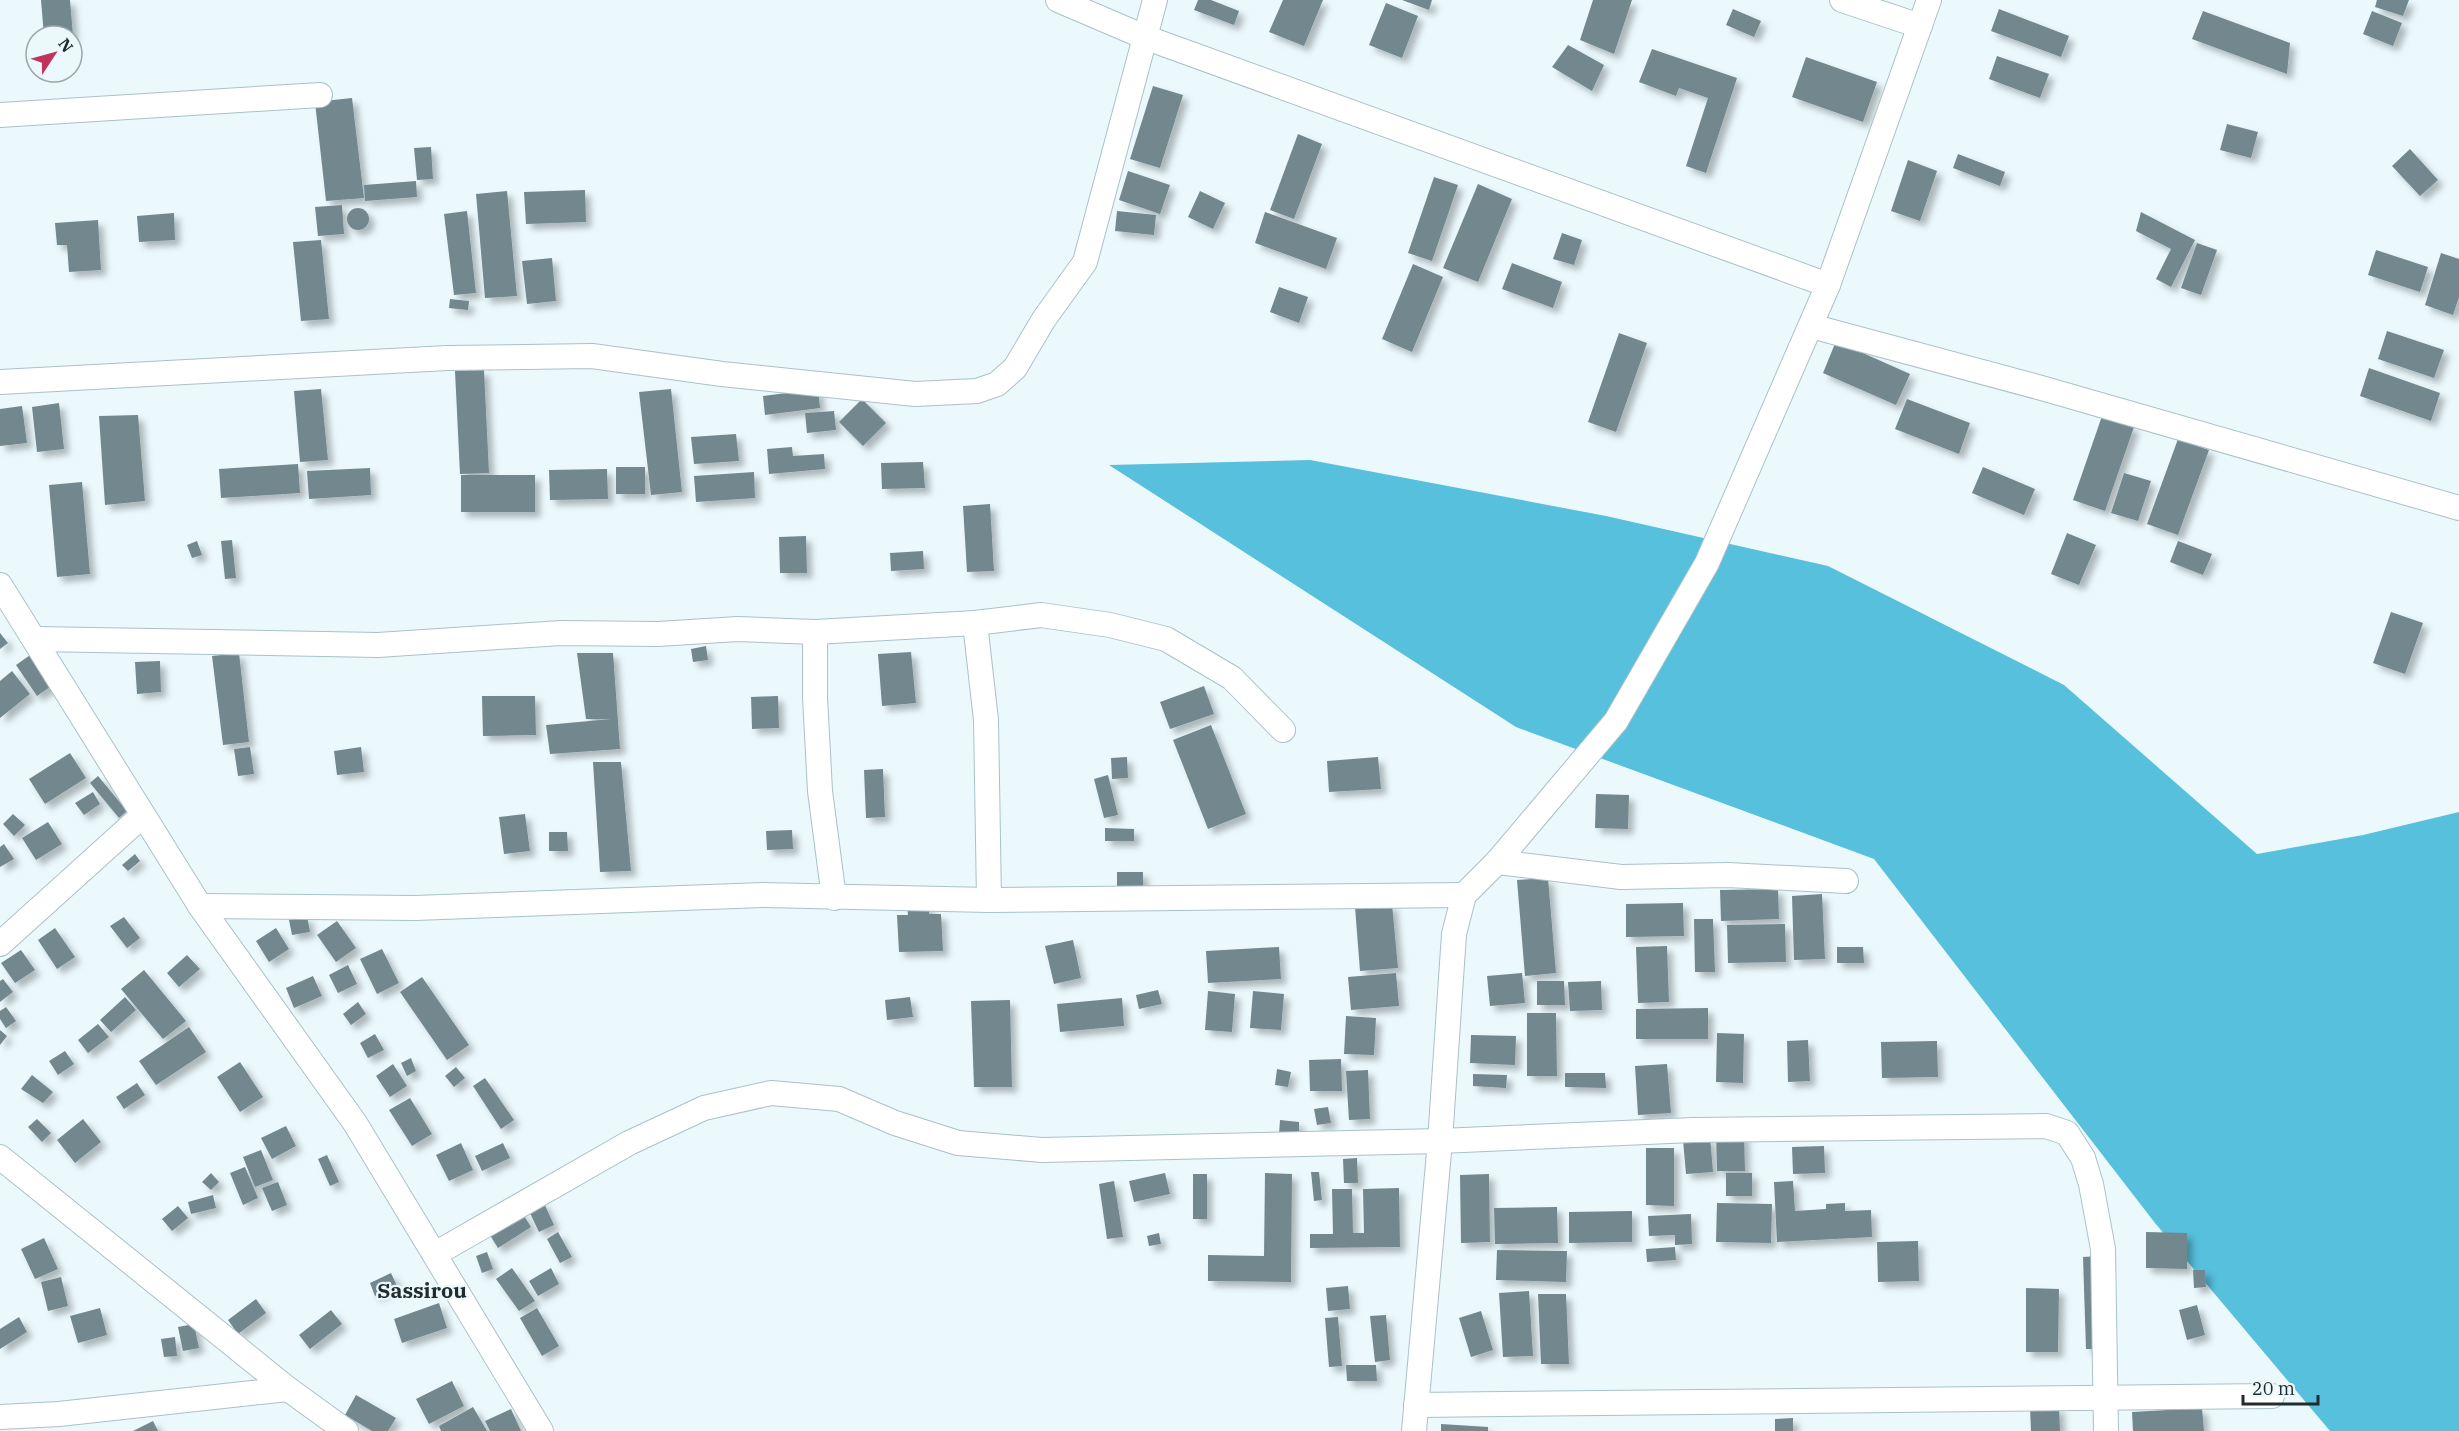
<svg xmlns="http://www.w3.org/2000/svg" width="2459" height="1431" font-family="'IBM Plex Serif',serif">
	<style>
		.forest { fill: #56c0dd }
		.building { fill: #72888e; filter: url(#shadow) }
		.lines { fill: none; stroke-linecap: round; stroke-linejoin: round }
		.street-casing { stroke: #aac1c8; stroke-width: 26 }
		.street { stroke: #fff; stroke-width: 24 }
		.labels { text-anchor: middle; dominant-baseline: central; stroke-width: 4.5; stroke-linejoin: round; paint-order: stroke }
		.quarter-label { font-size: 21px; font-weight: bold; fill: #222b2d; stroke: #ebf9fd }
	</style>
	<defs>
		<filter id="shadow"><feDropShadow dx="5.5" dy="5.5" stdDeviation="3" flood-color="#0004"/></filter>
	</defs>
	<rect width="100%" height="100%" fill="#ebf9fd"/>
	<path class="forest" d="M1310,460l296,56 222,50 236,119 193,169 106,-19 96,-23v619h-129l-175,-208 -281,-364 -358,-132 -407,-262z"/>
	<g class="building">
		<path d="M41,0h29l3,36h-29z"/>
		<path d="M1198,0h13l28,11 -5,14 -40,-15z"/>
		<path d="M1283,0h40l-19,46 -35,-14z"/>
		<path d="M1402,0h30l-3,10z"/>
		<path d="M1593,0h39l-18,54 -34,-14z"/>
		<path d="M2377,0h32l-6,16 -28,-9z"/>
		<path d="M1386,3l32,13 -16,42 -33,-13z"/>
		<path d="M1733,9l28,12 -7,16 -28,-12z"/>
		<path d="M1999,9l70,27 -8,21 -70,-26z"/>
		<path d="M2203,11l87,32 -3,31 -95,-35z"/>
		<path d="M2372,11l30,12 -9,23 -30,-12z"/>
		<path d="M1568,45l36,20 -12,26 -40,-24z"/>
		<path d="M1652,49l85,29 -31,95 -20,-7 22,-68 -29,-10 -3,8 -37,-14z"/>
		<path d="M1997,56l52,18 -9,24 -51,-19z"/>
		<path d="M1806,57l71,25 -14,40 -71,-25z"/>
		<path d="M1153,86l30,9 -23,73 -30,-9z"/>
		<path d="M352,98l12,100 -38,3 -11,-99z"/>
		<path d="M2227,124l31,8 -7,26 -31,-8z"/>
		<path d="M1298,134l24,10 -28,75 -24,-9z"/>
		<path d="M431,147l2,32 -16,1 -3,-32z"/>
		<path d="M2410,149l28,31 -18,16 -28,-30z"/>
		<path d="M1958,154l47,18 -5,14 -47,-18z"/>
		<path d="M1908,160l29,11 -17,50 -29,-10z"/>
		<path d="M1128,171l42,14 -10,29 -41,-14z"/>
		<path d="M1434,177l24,8 -26,76 -24,-8z"/>
		<path d="M416,181l1,16 -52,4 -1,-16z"/>
		<path d="M1478,184l34,15 -34,83 -35,-14z"/>
		<path d="M585,190l1,32 -60,2 -2,-32z"/>
		<path d="M507,191l10,105 -32,2 -9,-104z"/>
		<path d="M1200,191l25,12 -12,26 -25,-12z"/>
		<path d="M342,205l2,29 -26,2 -3,-29z"/>
		<circle cx="358" cy="219" r="11"/>
		<path d="M467,211l9,82 -22,2 -10,-81z"/>
		<path d="M1117,211l39,4 -2,20 -39,-4z"/>
		<path d="M1265,212l72,26 -11,31 -71,-26z"/>
		<path d="M2141,212l54,28 -24,47 -15,-8 15,-30 -35,-18z"/>
		<path d="M174,213l1,27 -36,2 -2,-26z"/>
		<path d="M98,220l3,50 -32,2 -2,-27h-10l-2,-22z"/>
		<path d="M1562,233l20,7 -8,25 -21,-6z"/>
		<path d="M321,240l8,79 -28,2 -8,-79z"/>
		<path d="M2197,243l20,7 -16,45 -20,-7z"/>
		<path d="M2376,250l52,17 -8,25 -52,-17z"/>
		<path d="M2441,253l18,6v38l-6,18 -28,-10z"/>
		<path d="M552,258l4,43 -29,3 -5,-43z"/>
		<path d="M1512,263l50,19 -9,26 -51,-19z"/>
		<path d="M1413,264l30,13 -31,75 -30,-13z"/>
		<path d="M1279,287l29,10 -9,26 -29,-11z"/>
		<path d="M450,299l19,2 -1,9 -19,-2z"/>
		<path d="M2387,331l57,19 -10,28 -56,-19z"/>
		<path d="M1619,333l28,10 -31,89 -28,-10z"/>
		<path d="M1836,341l74,33 -14,31 -73,-32z"/>
		<path d="M2369,368l71,25 -9,28 -71,-25z"/>
		<path d="M484,370l5,103 -29,1 -5,-103z"/>
		<path d="M321,389l7,71 -28,2 -6,-71z"/>
		<path d="M671,389l11,103 -31,3 -12,-103z"/>
		<path d="M818,389l2,19 -55,7 -2,-19z"/>
		<path d="M862,399l24,24 -23,23 -24,-24z"/>
		<path d="M1907,399l63,24 -11,31 -64,-25z"/>
		<path d="M59,403l5,46 -27,3 -5,-45z"/>
		<path d="M22,406l5,37 -27,3v-37z"/>
		<path d="M834,411l2,19 -29,3 -2,-20z"/>
		<path d="M138,415l7,86 -40,4 -6,-89z"/>
		<path d="M2102,416l32,11 -29,84 -32,-11z"/>
		<path d="M736,434l3,27 -45,3 -3,-27z"/>
		<path d="M2178,439l31,11 -31,85 -31,-11z"/>
		<path d="M792,447l1,9 31,-2 1,15 -56,5 -2,-25z"/>
		<path d="M923,462l2,26 -43,1 -1,-26z"/>
		<path d="M298,464l2,29 -79,5 -2,-29z"/>
		<rect x="616" y="467" width="29" height="27"/>
		<path d="M1983,467l52,22 -11,26 -52,-22z"/>
		<path d="M370,468l1,27 -62,4 -2,-28z"/>
		<path d="M607,469l1,30 -58,1 -1,-30z"/>
		<path d="M754,472l1,26 -59,4 -2,-26z"/>
		<path d="M2124,473l27,8 -13,40 -27,-8z"/>
		<rect x="461" y="475" width="74" height="37"/>
		<path d="M82,482l8,92 -33,3 -8,-92z"/>
		<path d="M990,504l4,67 -27,1 -4,-66z"/>
		<path d="M2067,533l29,12 -17,40 -28,-11z"/>
		<path d="M806,536l1,37h-27l-1,-36z"/>
		<path d="M232,540l4,38 -11,1 -4,-38z"/>
		<path d="M197,541l5,14 -10,3 -5,-13z"/>
		<path d="M2178,541l34,13 -9,21 -33,-13z"/>
		<path d="M923,551l1,18 -33,2 -1,-18z"/>
		<path d="M2391,612l32,11 -18,51 -32,-11z"/>
		<path d="M0,633l8,10 -8,6z"/>
		<path d="M706,646l2,14 -15,2 -2,-13z"/>
		<path d="M911,652l5,51 -34,3 -4,-52z"/>
		<path d="M33,653l21,31 -17,12 -21,-31z"/>
		<path d="M239,653l10,89 -26,3 -11,-89z"/>
		<path d="M577,653h36l7,96 -70,5 -4,-29 65,-6h-25z"/>
		<path d="M160,661l1,31 -24,2 -2,-32z"/>
		<path d="M12,671l18,23 -30,24v-37z"/>
		<path d="M1204,686l10,28 -44,15 -10,-27z"/>
		<path d="M482,696h53l1,39 -53,1z"/>
		<path d="M778,696l1,32 -27,1 -1,-32z"/>
		<path d="M1211,725l35,89 -38,15 -35,-89z"/>
		<path d="M250,747l4,27 -16,2 -4,-27z"/>
		<path d="M361,747l3,25 -27,3 -3,-24z"/>
		<path d="M70,753l16,25 -41,26 -16,-25z"/>
		<path d="M1127,757l1,21 -16,1 -1,-21z"/>
		<path d="M1378,757l3,32 -52,3 -2,-31z"/>
		<path d="M593,762h28l10,109 -31,1z"/>
		<path d="M883,769l2,48 -19,1 -2,-48z"/>
		<path d="M1108,775l10,40 -14,3 -10,-39z"/>
		<path d="M98,776l29,35 -8,7 -29,-35z"/>
		<path d="M93,792l7,12 -16,11 -9,-12z"/>
		<path d="M1596,794l33,1 -1,34 -33,-1z"/>
		<path d="M13,814l12,11 -11,11 -11,-12z"/>
		<path d="M525,814l5,37 -26,3 -5,-37z"/>
		<path d="M48,822l14,22 -26,16 -14,-22z"/>
		<path d="M1105,828l29,1v12h-29z"/>
		<path d="M792,830l1,19 -26,1 -1,-19z"/>
		<path d="M549,832h18l1,19h-19z"/>
		<path d="M4,844l10,15 -14,8v-20z"/>
		<path d="M135,854l5,7 -12,10 -6,-6z"/>
		<rect x="1117" y="872" width="26" height="21"/>
		<path d="M1548,878l8,95 -31,3 -8,-96z"/>
		<path d="M1778,889l1,30 -58,2 -1,-31z"/>
		<path d="M1822,894l3,65 -31,1 -2,-64z"/>
		<path d="M1683,903l1,33 -58,1v-33z"/>
		<path d="M1392,904l6,64 -38,3 -5,-64z"/>
		<path d="M929,905v9h12l2,37 -44,1 -2,-37h11l-1,-9z"/>
		<path d="M307,916l3,16 -18,3 -3,-15z"/>
		<path d="M124,917l16,21 -13,10 -17,-22z"/>
		<path d="M1694,919h19l2,53h-20z"/>
		<path d="M337,921l19,27 -20,14 -19,-27z"/>
		<path d="M1785,924l1,38 -58,1 -1,-38z"/>
		<path d="M55,928l20,29 -18,12 -19,-29z"/>
		<path d="M276,928l13,21 -20,13 -13,-21z"/>
		<path d="M1073,940l8,38 -27,6 -9,-38z"/>
		<path d="M1667,946l2,56 -31,1 -2,-56z"/>
		<path d="M1279,947l2,32 -73,4 -2,-32z"/>
		<path d="M1837,947h26l1,16h-27z"/>
		<path d="M382,949l17,34 -22,11 -17,-35z"/>
		<path d="M21,950l14,20 -20,13 -14,-20z"/>
		<path d="M187,955l13,14 -21,18 -12,-14z"/>
		<path d="M348,965l9,19 -19,9 -9,-18z"/>
		<path d="M144,970l42,51 -23,18 -42,-50z"/>
		<path d="M1396,973l3,33 -48,4 -3,-33z"/>
		<path d="M1522,973l3,30 -35,3 -3,-30z"/>
		<path d="M313,976l9,20 -28,12 -8,-20z"/>
		<path d="M422,977l47,68 -22,15 -47,-68z"/>
		<path d="M3,979l10,13 -13,10v-21z"/>
		<path d="M1537,981h27l1,24h-28z"/>
		<path d="M1601,981l1,29 -32,1 -2,-29z"/>
		<path d="M1158,990l4,14 -23,5 -3,-14z"/>
		<path d="M1208,991l27,3 -3,38 -27,-2z"/>
		<path d="M1253,991l31,3 -3,36 -31,-2z"/>
		<path d="M125,997l11,13 -25,22 -11,-12z"/>
		<path d="M910,997l3,20 -26,3 -2,-20z"/>
		<path d="M1122,998l2,28 -64,6 -3,-28z"/>
		<path d="M1010,1000l2,87h-38l-3,-86z"/>
		<path d="M358,1002l8,12 -15,11 -8,-11z"/>
		<path d="M6,1007l10,14 -10,7 -6,-9v-8z"/>
		<path d="M1708,1008v31h-72v-30z"/>
		<path d="M1527,1013h29l1,63h-30z"/>
		<path d="M1346,1016l30,2 -2,37 -30,-1z"/>
		<path d="M98,1024l11,13 -21,16 -10,-13z"/>
		<path d="M189,1027l17,25 -50,33 -17,-24z"/>
		<path d="M0,1030l7,6 -7,9z"/>
		<path d="M1717,1033l27,1 -1,49 -27,-1z"/>
		<path d="M375,1034l9,16 -16,8 -8,-15z"/>
		<path d="M1471,1035l45,1 -1,29 -45,-2z"/>
		<path d="M1808,1040l2,41 -22,1 -1,-41z"/>
		<path d="M1937,1041l1,36 -56,1 -1,-36z"/>
		<path d="M65,1051l9,13 -16,11 -9,-14z"/>
		<path d="M411,1058l5,13 -9,5 -6,-13z"/>
		<path d="M1341,1059l1,32h-32l-1,-31z"/>
		<path d="M240,1062l23,35 -23,15 -23,-35z"/>
		<path d="M393,1064l14,22 -17,11 -14,-21z"/>
		<path d="M1667,1064l4,49 -33,2 -3,-49z"/>
		<path d="M456,1067l9,11 -11,9 -9,-11z"/>
		<path d="M1277,1069l14,3 -3,15 -13,-2z"/>
		<path d="M1368,1070l2,49 -21,1 -3,-49z"/>
		<path d="M1565,1073h40l1,15 -41,-1z"/>
		<path d="M1473,1074l34,1 -1,13 -33,-2z"/>
		<path d="M32,1075l21,17 -10,11 -22,-14z"/>
		<path d="M485,1078l29,42 -13,9 -28,-43z"/>
		<path d="M137,1083l8,12 -21,14 -8,-12z"/>
		<path d="M410,1098l22,36 -20,12 -23,-36z"/>
		<path d="M1328,1107l3,16 -14,2 -3,-16z"/>
		<path d="M37,1119l14,14 -9,9 -14,-15z"/>
		<path d="M83,1119l18,23 -26,21 -18,-23z"/>
		<path d="M1280,1120l19,2v13l-20,-1z"/>
		<path d="M286,1126l10,20 -24,13 -11,-21z"/>
		<path d="M1716,1134h28l1,37h-28z"/>
		<path d="M1710,1137l3,35 -27,2 -3,-34z"/>
		<path d="M461,1143l12,27 -24,11 -13,-26z"/>
		<path d="M503,1143l7,15 -28,13 -7,-15z"/>
		<path d="M1824,1146l1,27 -32,1 -1,-27z"/>
		<path d="M1646,1148h28v58l-28,-1z"/>
		<path d="M261,1150l12,30 -18,7 -12,-30z"/>
		<path d="M327,1155l12,27 -9,4 -12,-27z"/>
		<path d="M1357,1158l1,25h-14l-1,-24z"/>
		<path d="M245,1167l13,31 -15,7 -13,-32z"/>
		<path d="M1311,1172h8l3,28 -8,1z"/>
		<path d="M211,1173l8,9 -8,8 -9,-8z"/>
		<path d="M1165,1173l5,21 -36,8 -5,-21z"/>
		<path d="M1265,1173l27,1 -1,108 -83,-1v-26l56,1z"/>
		<rect x="1726" y="1173" width="26" height="23"/>
		<rect x="1193" y="1174" width="14" height="45"/>
		<path d="M1489,1174l1,68 -29,1 -1,-68z"/>
		<path d="M1114,1181l9,56 -16,2 -8,-55z"/>
		<path d="M1793,1181l2,30 31,-2v-5l19,-1v8l26,-1 1,27 -95,5 -3,-60z"/>
		<path d="M278,1182l9,23 -15,6 -10,-23z"/>
		<path d="M1399,1188l1,59 -90,1v-14h23l-1,-45h20l1,44h11l-1,-44z"/>
		<path d="M213,1195l3,13 -25,6 -3,-12z"/>
		<path d="M543,1201l11,24 -15,7 -11,-23z"/>
		<path d="M1717,1203l55,1 -1,39 -55,-1z"/>
		<path d="M178,1206l10,12 -16,13 -10,-12z"/>
		<path d="M1557,1207l1,36 -63,1 -1,-36z"/>
		<path d="M521,1211l10,16 -33,21 -10,-16z"/>
		<path d="M1632,1211v31l-63,1v-31z"/>
		<path d="M1691,1214l1,30 -17,1v-10l-26,1 -1,-20z"/>
		<path d="M558,1232l14,25 -12,6 -13,-24z"/>
		<path d="M2146,1232l41,1v36l-41,-1z"/>
		<path d="M1159,1233l2,11 -12,2 -2,-10z"/>
		<path d="M44,1238l14,31 -23,10 -14,-30z"/>
		<path d="M1918,1241l1,40 -41,1 -1,-40z"/>
		<path d="M1675,1247l1,13 -29,2 -1,-13z"/>
		<path d="M1497,1250l70,1 -1,31 -70,-2z"/>
		<path d="M487,1252l6,17 -11,4 -6,-17z"/>
		<path d="M2098,1256l4,93h-16l-3,-92z"/>
		<path d="M512,1268l23,33 -16,10 -23,-32z"/>
		<path d="M551,1268l8,16 -21,12 -9,-15z"/>
		<path d="M2193,1270h12l1,17 -12,1z"/>
		<path d="M391,1273l6,13 -22,10 -5,-13z"/>
		<path d="M61,1277l7,29 -20,5 -7,-29z"/>
		<path d="M1348,1286l2,23 -22,2 -2,-23z"/>
		<path d="M2026,1288l33,1 -1,63h-32z"/>
		<path d="M1529,1291l4,65 -30,1 -4,-64z"/>
		<path d="M1538,1294h28l3,70h-28z"/>
		<path d="M256,1299l10,14 -28,21 -10,-14z"/>
		<path d="M439,1303l8,25 -45,15 -8,-24z"/>
		<path d="M2197,1305l8,30 -18,5 -8,-30z"/>
		<path d="M100,1308l7,27 -29,8 -8,-27z"/>
		<path d="M537,1308l22,38 -17,10 -22,-38z"/>
		<path d="M331,1310l11,14 -32,25 -11,-14z"/>
		<path d="M1481,1311l12,39 -22,7 -12,-39z"/>
		<path d="M1386,1315l4,45 -15,2 -5,-46z"/>
		<path d="M19,1317l8,15 -27,17v-20z"/>
		<path d="M1338,1317l4,49 -13,1 -4,-49z"/>
		<path d="M194,1324l5,24 -16,3 -5,-24z"/>
		<path d="M175,1337l2,19 -13,1 -3,-18z"/>
		<path d="M1346,1365h30l1,16h-30z"/>
		<path d="M452,1381l12,25 -35,18 -13,-25z"/>
		<path d="M356,1395l40,23 -8,13h-16l-27,-16z"/>
		<path d="M473,1407l14,24h-46l-2,-5z"/>
		<path d="M2030,1407h29l1,24h-29z"/>
		<path d="M2202,1408l2,23h-71l-1,-19z"/>
		<path d="M511,1409l10,22h-31l-5,-10z"/>
		<path d="M1793,1418v13h-18v-12z"/>
		<path d="M153,1421l5,10h-25z"/>
		<path d="M1441,1424l47,3v4h-47z"/>
	</g>
	<g class="lines">
		<g class="street-casing">
			<g id="street">
				<path d="M1058,0l89,38 681,247"/>
				<path d="M1842,0l78,26"/>
				<path d="M0,115l320,-20"/>
				<path d="M1811,326l227,61 421,121"/>
				<path d="M0,382l447,-24 145,-2 130,18 193,20 62,-3 20,-7 18,-16 29,-49 41,-57 70,-262"/>
				<path d="M0,585l200,321 155,217 186,308"/>
				<path d="M975,623l11,97 3,180"/>
				<path d="M815,632v65l5,94 14,107"/>
				<path d="M34,639l344,6 183,-12 97,1 80,-5 77,3 160,-9 66,-8 69,10 56,14 66,39 51,52"/>
				<path d="M1497,862l124,15 107,-2 118,6"/>
				<path d="M200,906l215,2 348,-13 226,5 475,-5"/>
				<path d="M0,944l143,-129"/>
				<path d="M0,1157l288,232 58,42"/>
				<path d="M435,1254l194,-111 75,-35 67,-15 68,6 56,24 63,20 84,7 398,-9 253,-11 353,-4 21,7 16,25 8,26 12,65 3,182"/>
				<path d="M1416,1405l856,-9"/>
				<path d="M0,1417l59,-3 229,-25"/>
				<path d="M1414,1431l26,-290 14,-207 10,-39 33,-33 119,-141 91,-158 121,-278 101,-285"/>
			</g>
		</g>
		<use href="#street" class="street"/>
	</g>
	<g class="labels">
		<g class="quarter-label">
			<text x="422" y="1290">Sassirou</text>
		</g>
	</g>
	<g transform="translate(54 54) rotate(54)"><circle r="28" fill="#ebf9fd" stroke="#9ba7aa" stroke-width="1.5"/>
	<path d="M0-4.5L10 22L0 15L-10 22Z" fill="#c1325c"/>
	<text y="-9" font-size="16" font-weight="bold" text-anchor="middle" fill="#222b2d">N</text>
	</g>
	<path d="M2243 1395v9h75v-9" fill="none" stroke="#222b2d" stroke-width="3"/>
	<text x="2252" y="1395" font-size="18" fill="#222b2d" stroke="#ebf9fd" stroke-width="4.5" paint-order="stroke">20 m</text>
</svg>
